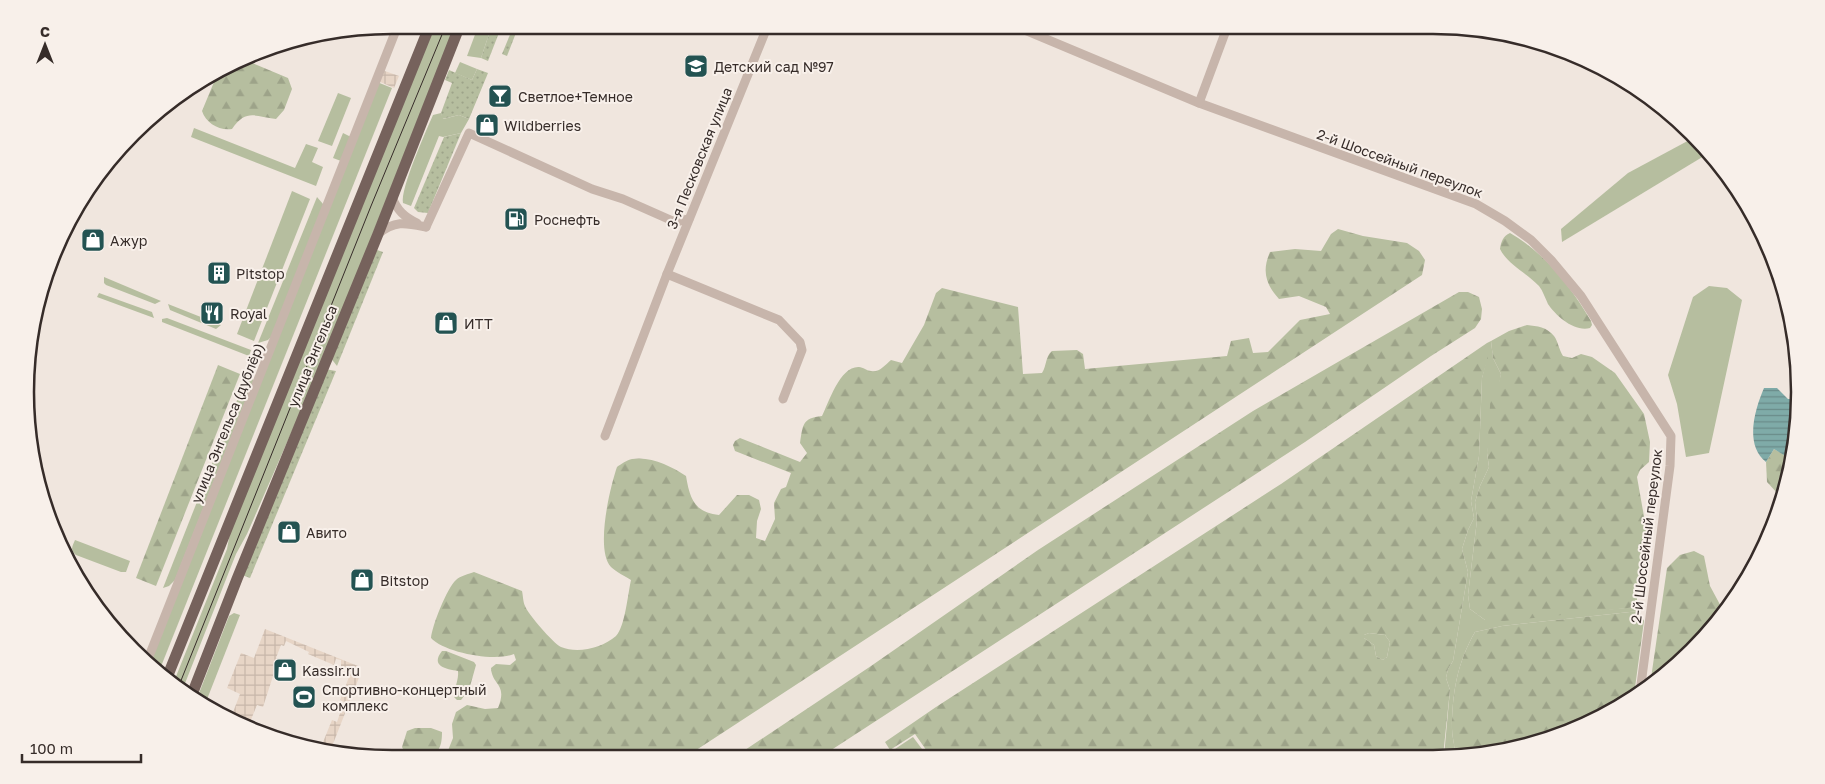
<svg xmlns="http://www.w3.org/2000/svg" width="1825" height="784" font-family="'Golos Text',sans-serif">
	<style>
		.grass { fill: #b6be9f }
		.forest { fill: url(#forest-firs); fill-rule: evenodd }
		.park { fill: url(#park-dots) }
		.plaza { fill: url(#plaza-grid) }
		.water { fill: url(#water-rules) }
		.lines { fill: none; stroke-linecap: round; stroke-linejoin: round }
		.minor { stroke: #c7b5ab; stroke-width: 9 }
		.major { stroke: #76625c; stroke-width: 11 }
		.tram { stroke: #362c29; stroke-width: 1 }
		.labels { text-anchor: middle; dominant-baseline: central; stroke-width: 4; stroke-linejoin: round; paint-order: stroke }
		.poi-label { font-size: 14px; fill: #362c29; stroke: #f8f0ea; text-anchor: start }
		.street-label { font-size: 14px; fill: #362c29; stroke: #f8f0ea }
		.rim { fill: none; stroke: #362c29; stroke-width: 2.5 }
	</style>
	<defs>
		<pattern id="forest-firs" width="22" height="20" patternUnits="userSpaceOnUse" patternTransform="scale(1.25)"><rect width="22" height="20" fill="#b6be9f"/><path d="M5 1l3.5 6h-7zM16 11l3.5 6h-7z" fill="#9da389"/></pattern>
		<pattern id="park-dots" width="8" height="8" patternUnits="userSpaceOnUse" patternTransform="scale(1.25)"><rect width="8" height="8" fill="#b6be9f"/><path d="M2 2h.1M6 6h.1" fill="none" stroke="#9da389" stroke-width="1.8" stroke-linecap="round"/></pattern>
		<pattern id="plaza-grid" width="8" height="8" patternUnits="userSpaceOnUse" patternTransform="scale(1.25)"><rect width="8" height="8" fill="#e7d5c6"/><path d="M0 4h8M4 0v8" fill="none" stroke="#c7b7aa"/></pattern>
		<pattern id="water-rules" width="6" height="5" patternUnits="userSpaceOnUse" patternTransform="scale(1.25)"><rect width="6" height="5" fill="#7faba8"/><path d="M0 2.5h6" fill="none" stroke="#698b89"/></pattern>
	</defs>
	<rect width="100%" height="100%" fill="#f0e6de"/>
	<g class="grass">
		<path d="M433,25h22l-132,335 -76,174 -11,20 -54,137 -9,-7 54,-135 3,-16z"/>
		<path d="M474,25h18l-11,33 -14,-2 9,-24 -3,-3z"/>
		<path d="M460,62l17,7 -5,11 -17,-7z"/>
		<path d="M377,82l15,6 -234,586 -11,-9z"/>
		<path d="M338,93l13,5 -19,48 -14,-5z"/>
		<path d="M441,113l2,6 16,-4 10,4 -8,14 -18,4 -4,-1 -28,70 -8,-3c-3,-14 23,-72 30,-88z"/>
		<path d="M194,128l101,40 11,-24 12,4 -6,14 11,5 -7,19 -125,-49z"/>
		<path d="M343,133l8,4 -10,24 -8,-3z"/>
		<path d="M1695,137l14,16 -147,89 -1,-13 67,-56z"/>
		<path d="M292,191l18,8 -56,142 -17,-7z"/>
		<path d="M317,197l6,7v5l-51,127 -4,4 -10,3z"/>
		<path d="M104,277l57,24 -6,3 -49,-19 -2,-2z"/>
		<path d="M1709,286l18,2 15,12 -33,153 -23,4 -9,-53 -9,-29 25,-78z"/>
		<path d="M99,293l53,19 2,6 -57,-21z"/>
		<path d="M168,304l53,21 -5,4 -46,-19z"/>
		<path d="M167,318l84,32 -2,6 -87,-34v-3z"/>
		<path d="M1491,341l2,17 8,16 -14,79 2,14 -9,19 -5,16 2,18 -9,75 2,14 15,11 152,-13 2,4 -137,15 -27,6c-18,31 -23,62 -23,97 0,10 4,17 2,27h-10l6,-66 -4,-12 2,-9 5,-8 15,-89 -6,-23 6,-19 6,-12 -3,-17 8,-45 3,-78 5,-20v-15z"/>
		<path d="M249,370l4,6v6l-78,198 -6,6 -6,2z"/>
		<path d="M75,540l55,21 -4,11h-5l-45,-17c-6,-5 -4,-8 -1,-15z"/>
		<path d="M234,613l6,2 -36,92 -8,-6 33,-85z"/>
		<path d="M1369,633l16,2 5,7 -3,15 -4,3 -7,-4 -2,-11 -10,-7v-3z"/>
		<path d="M913,737l15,20 -46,1 1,-1z"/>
	</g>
	<g class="forest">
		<path d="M243,59l45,19 4,11 -8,21 -8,9c-22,-3 -30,-10 -44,10 -13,2 -26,-6 -30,-18l17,-41z"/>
		<path d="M1338,229l25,7 44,7 12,8 6,9 -3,15 -738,483 -243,1 6,-6 6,-15 -1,-14 4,-12 11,-7 18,4 13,-1c10,-25 -6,-22 -7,-40l5,-4 14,1 6,-5 -2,-6c-19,8 -69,-1 -83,-16 1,-12 16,-50 25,-58 4,-4 13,-6 18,-8l48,19c1,4 1,11 3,15 3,8 28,37 36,41 17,7 41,1 55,-11 9,-9 12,-43 15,-56 -6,-4 -15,-8 -20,-13 -16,-17 -1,-80 6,-100 4,-3 10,-7 15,-8 19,-3 39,7 54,17 4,23 8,36 33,39l18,-20h12l10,5 2,9 -4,12 -1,17 9,3 10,-22 -1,-16 7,-14 5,-2 5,-14 -56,-22 -2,-6 2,-4 5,-3 60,24 7,-9 -7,-10c3,-18 2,-25 22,-27 7,-14 18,-50 37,-49 4,0 8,4 12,4 8,2 14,-6 20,-11l11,3 22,-38 12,-32 6,-5 76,19 5,67 19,-1c5,-8 3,-16 10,-22l25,-1 6,4 2,15 142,-13 4,-15 18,-3 4,15 15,-1 32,-32 30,-6 -4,-7 -27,-11 -20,3c-14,-15 -17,-29 -9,-47l25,-3 26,2 10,-17z"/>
		<path d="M1510,233c35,20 61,54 81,88l1,4 -2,3c-16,4 -34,-12 -42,-24 -3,-6 -5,-13 -9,-18 -12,-13 -31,-21 -39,-37 1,-7 3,-13 10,-16z"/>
		<path d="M1459,292h9l11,5 3,12 -1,10 -6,9 -44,28 -126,86 -486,316h-86l138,-92 167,-116 215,-139z"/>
		<path d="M1527,325c10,1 20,2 27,11 4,5 5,14 9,20l9,2 9,-4 11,3 23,16 29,41 6,28 -1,20 -9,8 -3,7 11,62 -2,24 -9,27v17l-133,14 -19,-1 -15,-11 -2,-14 9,-75 -2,-18 5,-16 9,-19 -2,-14 4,-62 8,-9 2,-8 -8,-16 -2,-17 18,-10z"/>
		<path d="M1487,343l1,15 -6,20 -3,78 -8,45 3,17 -6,12 -6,19 6,23 -15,89 -5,8 -2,9 4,12 -7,66 -512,1 -16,-23 -25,16 -5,-8 51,-35 345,-223zM1369,633l16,2 5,7 -3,15 -4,3 -7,-4 -2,-11 -10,-7v-3z"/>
		<path d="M218,365l22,9 -84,212 -20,-8z"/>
		<path d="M1774,449l17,10 -6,31 -7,4 -11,-12 -1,-20z"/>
		<path d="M1694,551l10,5 6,30 14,26 -21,24 -8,1 -1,10 -19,21 -25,17 17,-117 13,-13z"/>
		<path d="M1639,611l5,10 -10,74 -39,26 -114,35h-27c2,-10 -2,-17 -2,-27 0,-35 5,-66 23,-97l27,-6z"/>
		<path d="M442,651h4l28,11 2,3 -7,25 -8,10h-4l-3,-3c0,-9 5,-17 4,-26 -12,-2 -28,-5 -16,-20z"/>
		<path d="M415,728h16l11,4c0,18 -5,25 -24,24 -8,-1 -12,0 -16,-9l5,-16z"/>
	</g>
	<g class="park">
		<path d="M492,25h10l-14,36 -7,-3z"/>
		<path d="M514,25h5l-12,31 -5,-2z"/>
		<path d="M477,69l11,4 -19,46 -10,-4 -17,4 -1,-6 11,-30 -7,-3 4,-10 23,10z"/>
		<path d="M461,133l-33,80 -10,-1 -4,-4 30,-71z"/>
		<path d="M374,249l9,3 -46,114 -7,-9z"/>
		<path d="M325,369l11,2 -86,207 -8,-3z"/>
	</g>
	<g class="plaza">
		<path d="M382,70l17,6 -5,12 -16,-7z"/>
		<path d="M265,629l93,37 2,9 -29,74 -10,-2 11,-27 5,2 7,-20 -4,-2 11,-28 -10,-4v-8l-5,-1 -2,6 -26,-11 1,-2 -23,-11 -2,5 -3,-1 -5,13 5,3 -5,13 -2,-1 -11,34 -6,-2 -7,17 4,4 -2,4 -22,-10 10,-26 -13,-6 14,-35 13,5z"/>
	</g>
	<path class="water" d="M1764,388h13l11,11h10l-1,41 -5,20 -18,-11 -8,13c-22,-17 -11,-53 -2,-74z"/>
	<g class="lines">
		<g class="minor">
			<path d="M1013,25l186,78 277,101 29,17 26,19 20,20 30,36 90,140 -1,30 -30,226"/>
			<path d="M1199,103l29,-78"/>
			<path d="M392,197c5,13 12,20 25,26"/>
			<path d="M426,227l43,-94 123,56 31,10 52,23 14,-3"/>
			<path d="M378,234c17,-14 28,-11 48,-7"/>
			<path d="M667,274l112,46 21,22 2,8 -19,49"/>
			<path d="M605,436l62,-162 101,-249"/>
			<path d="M146,664l252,-639"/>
		</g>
		<g class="major">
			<path d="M166,680l264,-655"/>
			<path d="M191,697l46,-118 141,-345 82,-209"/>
		</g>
		<path class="tram" d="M178,688l193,-482 75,-181"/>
	</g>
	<defs>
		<g id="school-square" transform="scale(1.25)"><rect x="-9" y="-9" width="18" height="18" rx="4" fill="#235352" stroke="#f8f0ea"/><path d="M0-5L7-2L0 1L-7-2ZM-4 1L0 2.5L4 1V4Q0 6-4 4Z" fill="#fff"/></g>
		<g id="bar-square" transform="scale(1.25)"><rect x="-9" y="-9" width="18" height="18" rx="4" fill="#235352" stroke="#f8f0ea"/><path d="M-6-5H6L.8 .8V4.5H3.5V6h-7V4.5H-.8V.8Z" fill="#fff"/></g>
		<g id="shop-square" transform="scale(1.25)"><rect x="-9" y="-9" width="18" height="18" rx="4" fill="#235352" stroke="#f8f0ea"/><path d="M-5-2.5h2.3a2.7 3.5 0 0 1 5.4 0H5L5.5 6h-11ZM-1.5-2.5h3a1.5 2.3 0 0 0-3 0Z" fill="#fff"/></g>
		<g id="fuel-square" transform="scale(1.25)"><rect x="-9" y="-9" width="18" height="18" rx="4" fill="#235352" stroke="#f8f0ea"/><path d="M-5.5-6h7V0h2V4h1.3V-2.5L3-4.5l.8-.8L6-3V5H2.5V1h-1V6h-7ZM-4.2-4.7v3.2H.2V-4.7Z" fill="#fff"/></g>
		<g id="building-square" transform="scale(1.25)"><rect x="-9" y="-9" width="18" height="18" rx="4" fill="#235352" stroke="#f8f0ea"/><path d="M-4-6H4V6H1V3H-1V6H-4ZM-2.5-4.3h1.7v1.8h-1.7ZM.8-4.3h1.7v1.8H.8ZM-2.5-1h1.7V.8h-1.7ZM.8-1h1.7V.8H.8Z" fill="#fff"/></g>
		<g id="restaurant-square" transform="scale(1.25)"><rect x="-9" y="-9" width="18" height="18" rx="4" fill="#235352" stroke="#f8f0ea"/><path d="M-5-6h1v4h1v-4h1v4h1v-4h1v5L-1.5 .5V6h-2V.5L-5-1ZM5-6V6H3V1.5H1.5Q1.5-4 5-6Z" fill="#fff"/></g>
		<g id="stadium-square" transform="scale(1.25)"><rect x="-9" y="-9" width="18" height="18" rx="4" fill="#235352" stroke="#f8f0ea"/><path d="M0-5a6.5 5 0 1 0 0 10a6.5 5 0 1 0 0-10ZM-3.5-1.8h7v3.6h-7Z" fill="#fff"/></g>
	</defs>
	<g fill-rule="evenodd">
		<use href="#school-square" x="696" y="66"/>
		<use href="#bar-square" x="500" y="96"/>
		<use href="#shop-square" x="487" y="125"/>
		<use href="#fuel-square" x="516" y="219"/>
		<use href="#shop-square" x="93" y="240"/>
		<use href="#building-square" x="219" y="273"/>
		<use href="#restaurant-square" x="212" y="313"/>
		<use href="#shop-square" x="446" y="323"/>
		<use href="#shop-square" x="289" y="532"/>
		<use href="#shop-square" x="362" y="580"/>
		<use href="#shop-square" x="285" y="670"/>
		<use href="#stadium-square" x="304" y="697"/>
	</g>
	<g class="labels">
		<g class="poi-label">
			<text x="714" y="66">Детский сад №97</text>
			<text x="518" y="96">Светлое+Темное</text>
			<text x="504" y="125">Wildberries</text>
			<text x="534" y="219">Роснефть</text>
			<text x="110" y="240">Ажур</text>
			<text x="236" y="273">Pitstop</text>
			<text x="230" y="313">Royal</text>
			<text x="464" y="323">ИТТ</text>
			<text x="306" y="532">Авито</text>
			<text x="380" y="580">Bitstop</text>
			<text x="302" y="670">Kassir.ru</text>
			<text x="322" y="689">Спортивно-концертный<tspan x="322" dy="16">комплекс</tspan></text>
		</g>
		<g class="street-label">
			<text transform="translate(699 158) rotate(-68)">3-я Песковская улица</text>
			<text transform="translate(1400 163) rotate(20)">2-й Шоссейный переулок</text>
			<text transform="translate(312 356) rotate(-68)">улица Энгельса</text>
			<text transform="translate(227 423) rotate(-68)">улица Энгельса (дублёр)</text>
			<text transform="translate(1646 536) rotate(-83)">2-й Шоссейный переулок</text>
		</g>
	</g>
	<path d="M0 0H1825V784H0ZM392 34H1433A358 358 0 0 1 1791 392V392A358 358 0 0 1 1433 750H392A358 358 0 0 1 34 392V392A358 358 0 0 1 392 34Z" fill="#f8f0ea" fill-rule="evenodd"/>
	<path class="rim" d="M392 34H1433A358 358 0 0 1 1791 392V392A358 358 0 0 1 1433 750H392A358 358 0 0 1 34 392V392A358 358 0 0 1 392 34Z"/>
	<g transform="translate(45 45)" stroke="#f8f0ea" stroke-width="4" paint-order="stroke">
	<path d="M0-4L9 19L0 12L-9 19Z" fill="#362c29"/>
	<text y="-8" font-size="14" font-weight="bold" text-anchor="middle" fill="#362c29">С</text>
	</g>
	<path d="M22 754v8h119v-8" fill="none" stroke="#362c29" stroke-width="2.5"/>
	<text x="30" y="754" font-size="15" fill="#362c29" stroke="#f8f0ea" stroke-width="4" paint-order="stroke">100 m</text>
</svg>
